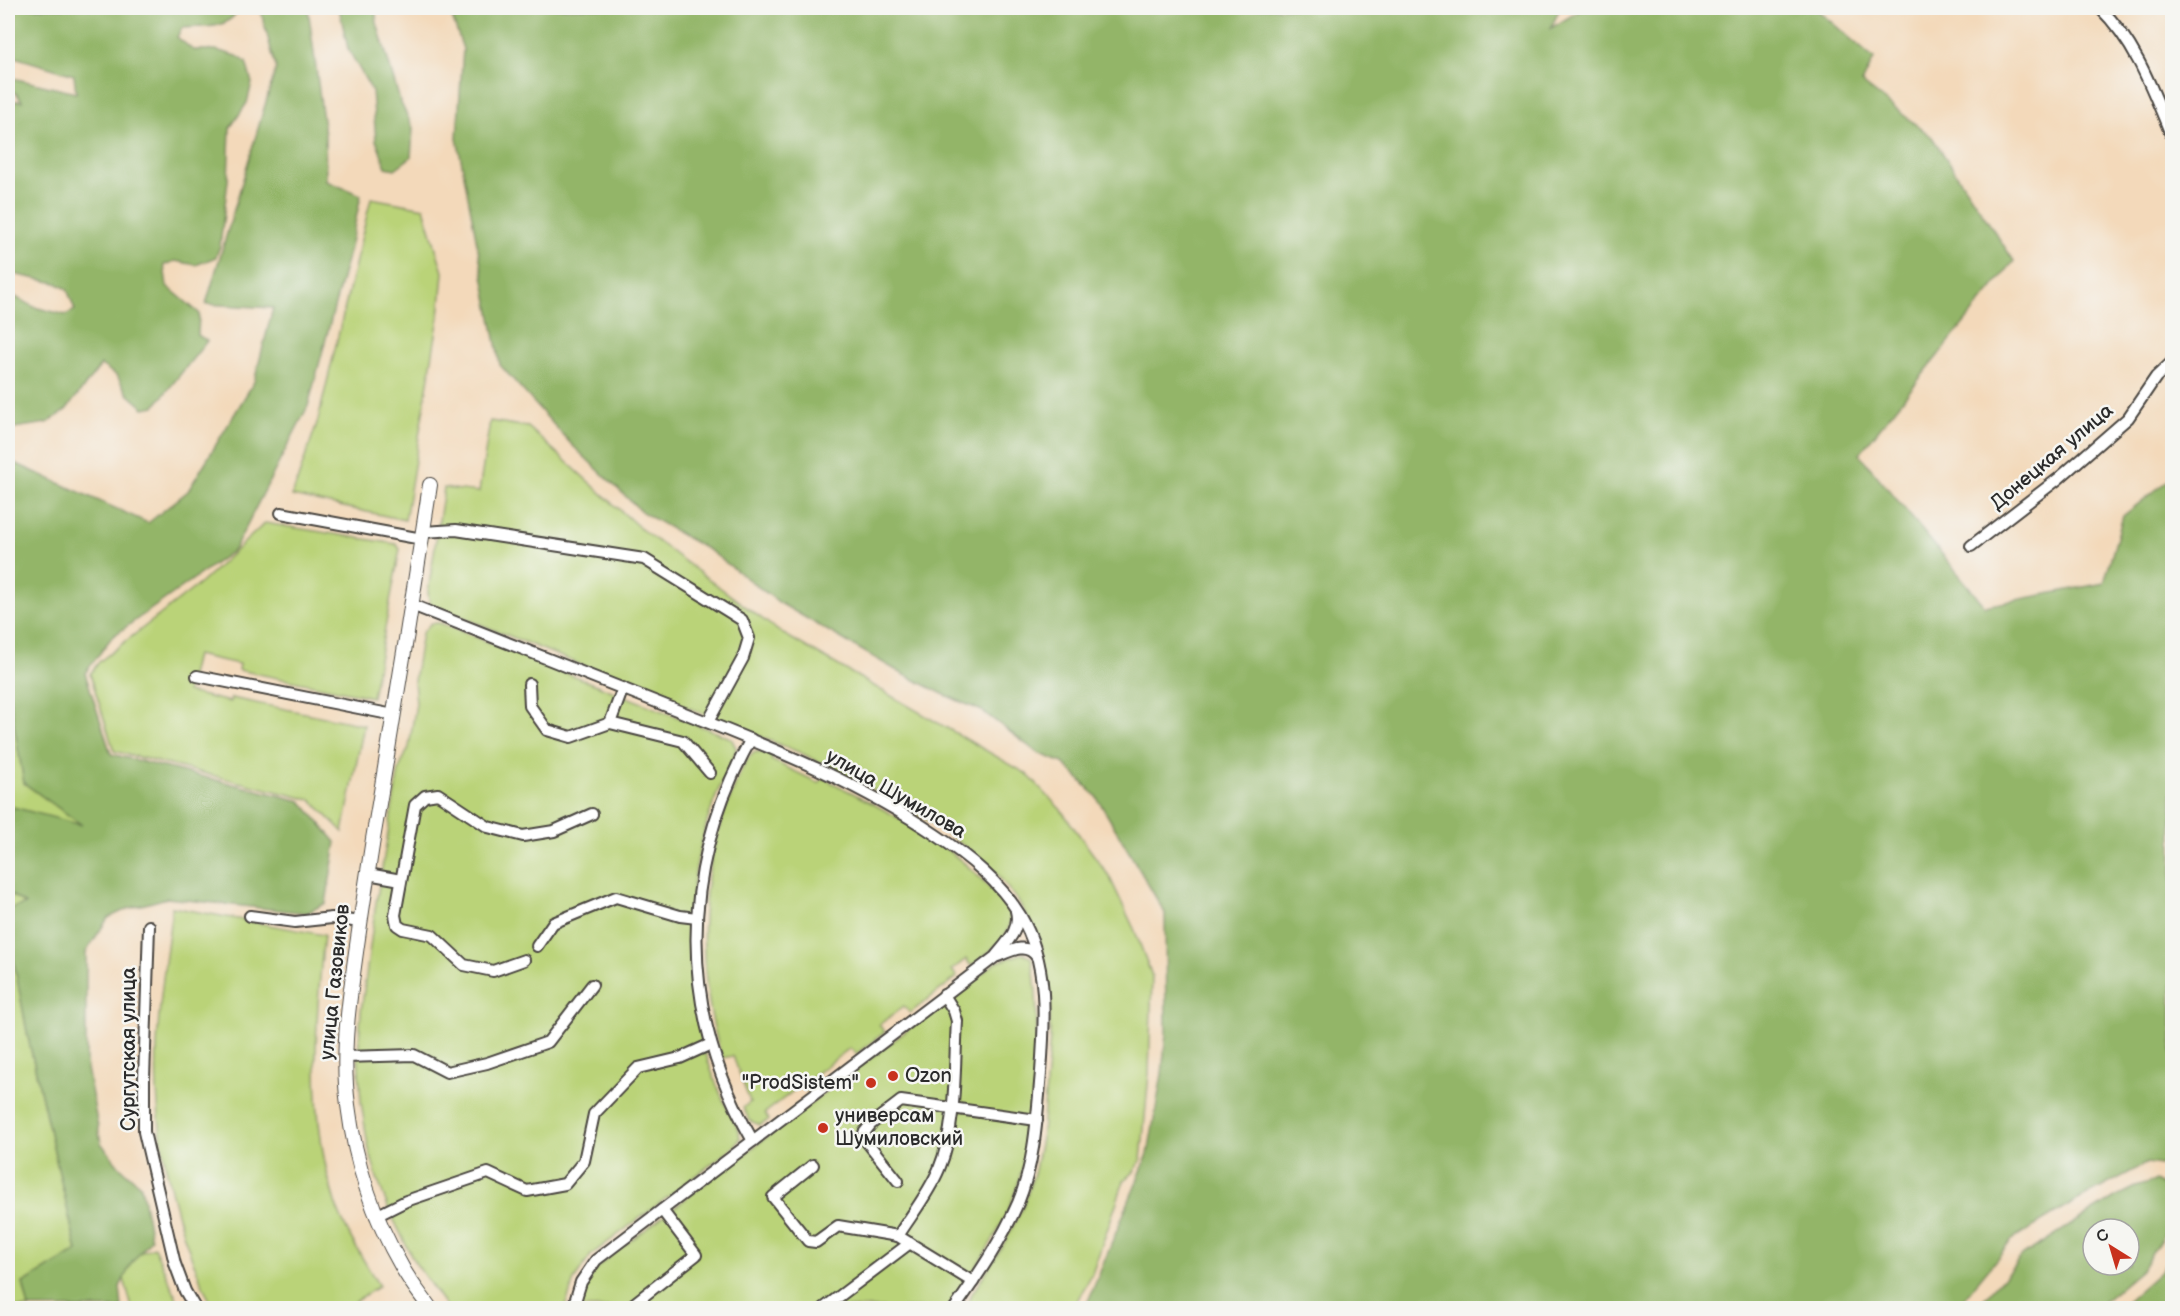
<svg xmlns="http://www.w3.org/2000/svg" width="2180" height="1316" font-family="'Balsamiq Sans',sans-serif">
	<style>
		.green { fill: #bad378; stroke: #727f52; stroke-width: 1.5 }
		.forest { fill: #93b568; stroke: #5f704a; stroke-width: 1.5; fill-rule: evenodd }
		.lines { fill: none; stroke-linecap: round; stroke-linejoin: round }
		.street-casing { stroke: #494540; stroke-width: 14 }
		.secondary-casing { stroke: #494540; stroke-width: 16 }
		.street { stroke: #fff; stroke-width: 10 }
		.secondary { stroke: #fff; stroke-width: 14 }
		.poi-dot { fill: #c8321e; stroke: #f6f6f2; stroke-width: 2 }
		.labels { text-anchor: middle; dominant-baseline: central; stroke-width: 5; stroke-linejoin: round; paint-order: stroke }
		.street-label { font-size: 20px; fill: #2b2b2b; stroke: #f6f6f2 }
		.poi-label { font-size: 20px; fill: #2b2b2b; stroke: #f6f6f2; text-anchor: start }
	</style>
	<rect width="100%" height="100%" fill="#f6f6f2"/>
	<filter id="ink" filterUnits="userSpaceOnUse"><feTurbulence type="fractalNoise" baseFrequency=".0167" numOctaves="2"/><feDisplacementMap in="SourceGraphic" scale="12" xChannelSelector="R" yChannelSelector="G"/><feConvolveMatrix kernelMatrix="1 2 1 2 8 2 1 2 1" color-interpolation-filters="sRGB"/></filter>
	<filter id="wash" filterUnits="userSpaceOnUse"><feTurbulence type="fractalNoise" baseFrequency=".008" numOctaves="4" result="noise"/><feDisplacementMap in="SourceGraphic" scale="24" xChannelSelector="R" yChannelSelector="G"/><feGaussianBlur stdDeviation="1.35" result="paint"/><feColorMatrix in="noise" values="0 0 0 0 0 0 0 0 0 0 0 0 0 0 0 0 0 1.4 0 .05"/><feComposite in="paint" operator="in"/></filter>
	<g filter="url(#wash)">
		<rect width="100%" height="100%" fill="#f3d9ba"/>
		<g class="green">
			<path d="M371,198l53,10 19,64 -4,45 -34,203 -113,-24 26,-76z"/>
			<path d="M490,421l38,6 113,102 139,103 247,142 34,36 48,66 26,55 17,45 -3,97 -8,87 -7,12 -10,9 -32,93 -19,34h-110l40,-63 21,-40 11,-35 7,-37 8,-96v-46l-9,-47 -6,-14 -17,-29 -22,-28 -26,-23 -48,-33 -57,-32 -64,-32 -369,-148 -3,-3 -1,-10 16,-104 35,4z"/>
			<path d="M265,523l131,21 4,5 -28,148 -134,-27 1,-6 -43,-9 -9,37 43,10 1,-4 133,27 -21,107 -32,-32 -197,-49 -24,-77 9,-12 103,-80z"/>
			<path d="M431,623h9l288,114 4,3 4,8c-1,10 -8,20 -12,29 -8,18 -15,37 -20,56 -27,97 -17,209 35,297l1,9 -5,7 -144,109 -17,25 -9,28h-118l-33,-47 -25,-51 -12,-32 -9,-32 -7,-44 -3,-45 3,-45 15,-109 23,-134 10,-22 7,-44 -2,-22 8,-48z"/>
			<path d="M8,689l16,94 59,43 -70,-19 -5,8z"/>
			<path d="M755,752h9l9,3 -2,5 48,23 4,-5c60,30 134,67 176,121 5,5 11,11 12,19 1,17 -27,39 -40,48l-5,-7 -14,11 5,7 -47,36 -6,-7 -25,19 6,7 -29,22 -6,-6 -37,28 5,7 -11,9 -6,-7 -36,28 4,7 -9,5 -10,-4 -7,-13 7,-6 -17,-46 -11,2c-26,-86 -26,-178 9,-262 6,-14 11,-35 24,-44z"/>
			<path d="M8,893l18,11 -18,5z"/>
			<path d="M172,907l152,28c-9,86 -16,182 11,267 10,29 28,57 44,84l-34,22h-132c-32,-67 -53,-143 -56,-219 -3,-60 8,-122 15,-182z"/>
			<path d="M8,930l20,107 49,214 -54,32 6,25h-21z"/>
			<path d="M1021,954h5l6,5c7,42 5,80 2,123 -3,40 -7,78 -21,116 -14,38 -42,77 -65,110h-370c7,-23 15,-39 35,-54l384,-292z"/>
			<path d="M154,1247l27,61h-49l-13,-47z"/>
		</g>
		<g class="forest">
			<path d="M8,8h232c-14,23 -34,18 -58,20l-5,9 16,13h23l21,6 9,6 6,21 -5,20 -17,25 -2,52 -8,66 -4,11 -20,8 -21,-4 -11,4 3,21 32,27 -1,22 9,6 -52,65 -11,2 -16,-14 -11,-18 -16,-11 -35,45 -19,13 -39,6v-136l26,14 32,8 9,-5 -8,-21 -11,-6 -48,-10v-172h14l-6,-8 -8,-2v-14l68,16 -2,-18 -66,-20z"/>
			<path d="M260,8h48l17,127 1,46 35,14 -12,57 -41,154 -74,144 -122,87 -27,36 26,81 190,47 35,41 -10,61 -19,10 -140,-15 -40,11 -19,9 -22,34v111l15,80 19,24 21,19 10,53 -20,25 -11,23 2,21h-93l-6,-25 54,-32 -49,-214 -20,-107v-21l18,-5 -18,-11v-78l5,-8 69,18 -58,-42 -16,-94v-229l140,63 40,-32 66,-109 19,-74 -67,-4 70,-236z"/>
			<path d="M339,8h36l2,15 23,78 13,27 -2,29 -16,12 -9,-2 -10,-27 -4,-49 -24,-42z"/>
			<path d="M449,8h1111l-9,20 33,-20h231l59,51 -12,24 70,54 82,124 -155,193 126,152 119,-23 19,-67 49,-39v694l-5,-5 -20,-3 -71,38 -64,39 -56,68h-873l6,-9 59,-145 14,-80 4,-41 -1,-120 -69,-117 -33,-33 -25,-10 -56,-42 -37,-16 -44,-22 -121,-70 -70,-52 -68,-39 -71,-68 -71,-79 -43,-227 6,-89z"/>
			<path d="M2155,1181c17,10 22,25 15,44l-28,44 -46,39h-120l47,-53 92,-58 20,-10zM2093,1229h36v36h-36z"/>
			<path d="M2172,1252v56h-53l43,-38z"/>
		</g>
	</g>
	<g filter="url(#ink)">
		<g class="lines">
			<g class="street-casing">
				<g id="street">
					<path d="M2100,8c36,35 53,83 72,129"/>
					<path d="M281,513l141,26"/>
					<path d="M423,532l33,-2 188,29 87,54 11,7 7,18 -6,20 -35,64"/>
					<path d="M1971,546l87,-67 70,-61 28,-41 16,-15"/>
					<path d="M412,605c98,39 197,78 295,117 80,32 157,64 229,113 33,22 63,46 84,80 29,48 25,104 21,157 -4,44 -6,90 -23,131 -16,37 -40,72 -63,105"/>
					<path d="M197,676l197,39"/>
					<path d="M529,684l1,22 17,24 24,7 39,-14 73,18 27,32"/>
					<path d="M610,723l13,-35"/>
					<path d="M751,739c-73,131 -73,272 2,402"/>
					<path d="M368,874l33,6"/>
					<path d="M250,916l45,6 37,-4 28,4"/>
					<path d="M149,926l-5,153v53l31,132 10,27 10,17"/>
					<path d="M537,946l16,-23 63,-26 64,19 17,2"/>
					<path d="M998,956c14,-6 29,-14 39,1"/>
					<path d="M524,960l-31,11 -29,-6 -32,-30 -29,-6 -6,-4 -2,-10 20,-110 10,-9 13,-2 50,33 35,9 31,-5 38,-17"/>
					<path d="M345,1057l69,-2 33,17 40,-9 61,-21 44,-57"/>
					<path d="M813,1165l-40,32 35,44 8,1 22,-16 60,10 75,46"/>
					<path d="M898,1181l-31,-39 -3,-9 7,-9 30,-23 136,19"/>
					<path d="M376,1216l30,-15 82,-28 39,18 38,-7 19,-23 10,-47 44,-46 42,-10 31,-14"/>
					<path d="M898,1236c14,-22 31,-43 41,-67 18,-43 15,-102 18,-148l-3,-10 -10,-16"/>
					<path d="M573,1308l8,-26 15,-22 399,-303c11,-14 26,-27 21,-46"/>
					<path d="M630,1308l1,-2 65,-51 -34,-45"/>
					<path d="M824,1308l86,-65"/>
				</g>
			</g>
			<g class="secondary-casing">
				<path id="secondary" d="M430,485c-18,119 -37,237 -57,354 -7,45 -14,90 -20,135 -6,43 -11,87 -5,131 7,57 25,112 54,162 8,15 19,28 28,41"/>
			</g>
			<use href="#street" class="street"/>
			<use href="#secondary" class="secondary"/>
		</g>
	</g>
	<g class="poi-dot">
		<circle cx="893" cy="1076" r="6"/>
		<circle cx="871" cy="1083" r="6"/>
		<circle cx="823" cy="1128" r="6"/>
	</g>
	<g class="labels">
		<g class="street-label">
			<text transform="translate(2052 457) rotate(-40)">Донецкая улица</text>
			<text transform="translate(896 794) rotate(30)">улица Шумилова</text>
			<text transform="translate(335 982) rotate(-84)">улица Газовиков</text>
			<text transform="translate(129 1049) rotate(-90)">Сургутская улица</text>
		</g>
		<g class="poi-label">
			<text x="905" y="1076">Ozon</text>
			<text x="859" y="1083" text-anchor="end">"ProdSistem"</text>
			<text x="835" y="1116">универсам<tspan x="835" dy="23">Шумиловский</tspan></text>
		</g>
	</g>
	<rect width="2180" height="1316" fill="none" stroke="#f6f6f2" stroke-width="30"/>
	<g transform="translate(2111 1247) rotate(323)"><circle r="28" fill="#f6f6f2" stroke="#a5a5a2" stroke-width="1.5"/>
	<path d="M0-4.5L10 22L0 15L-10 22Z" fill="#c8321e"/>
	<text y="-9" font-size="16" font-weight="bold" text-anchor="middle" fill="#2b2b2b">С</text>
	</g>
</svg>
